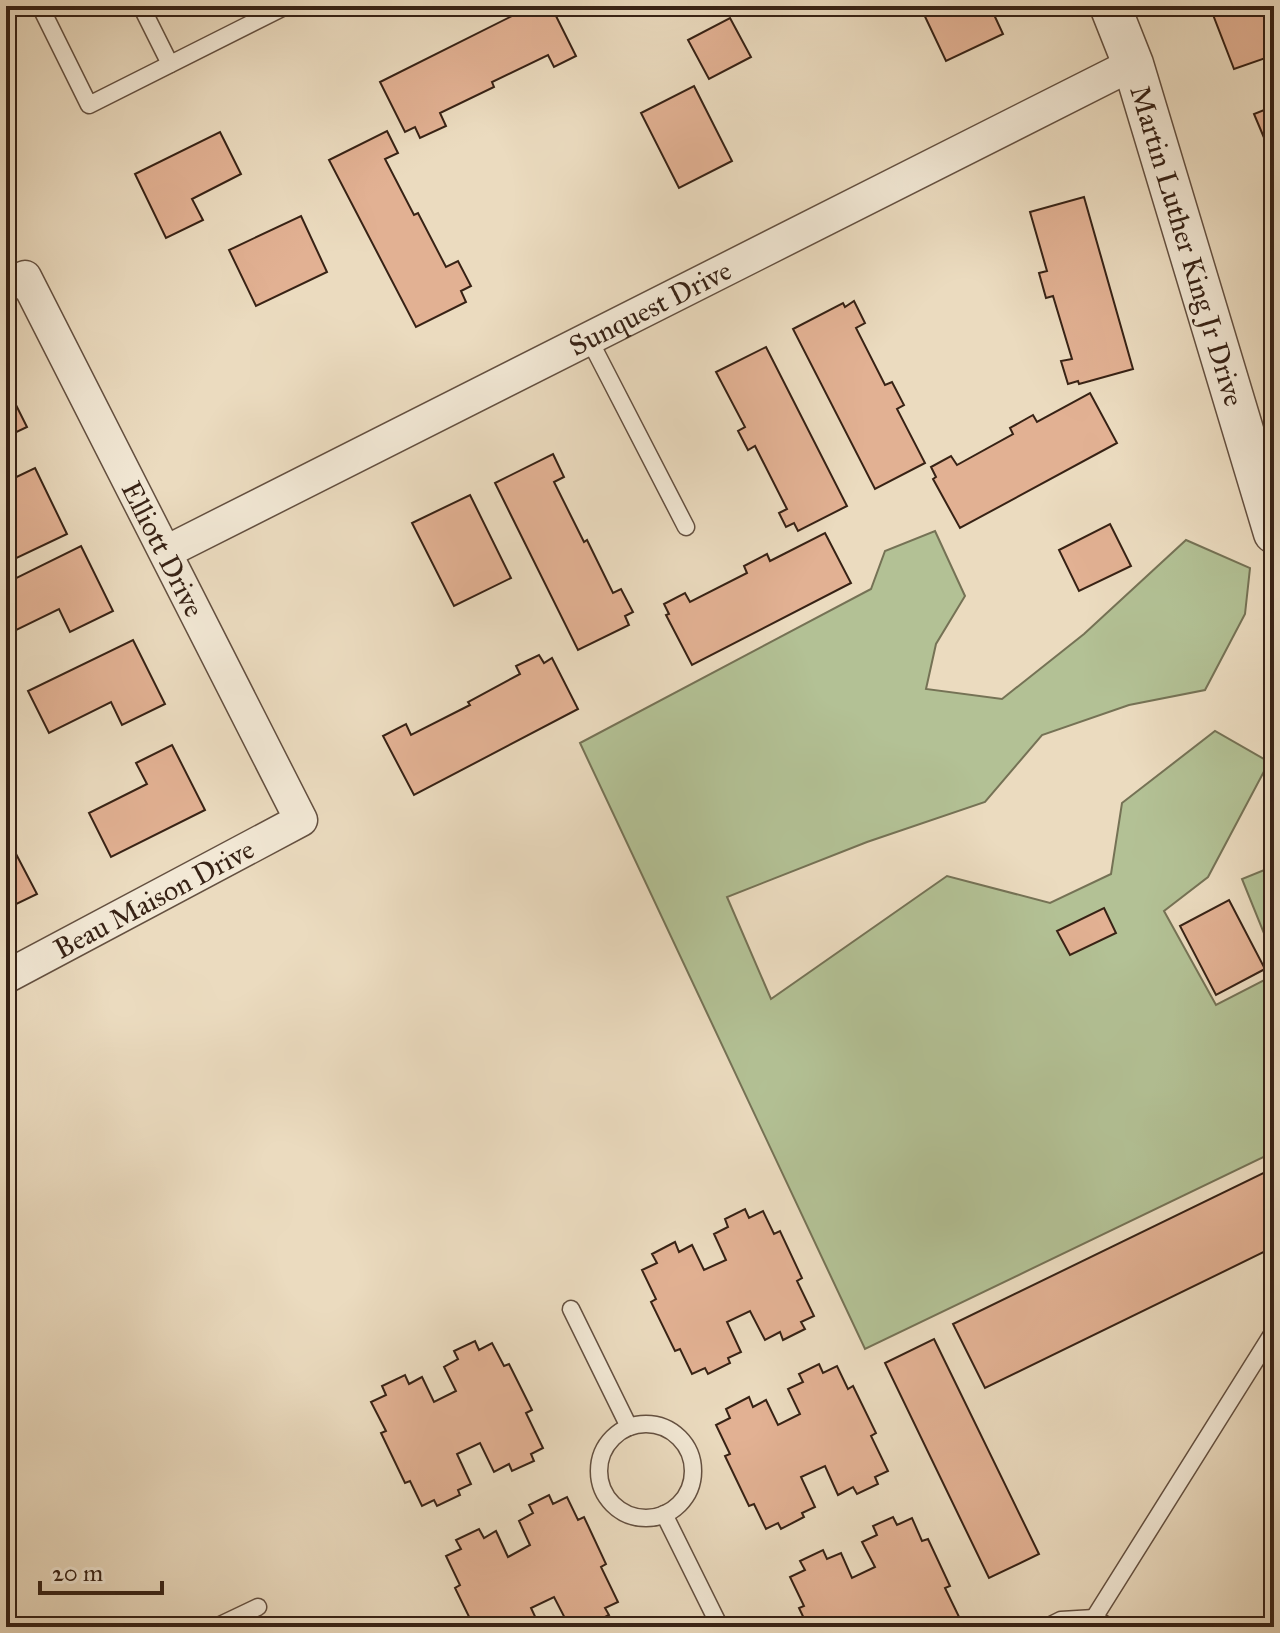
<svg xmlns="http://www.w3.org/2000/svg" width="1280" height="1633" font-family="'IM FELL Great Primer',serif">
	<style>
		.green { fill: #b3c195; stroke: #757255; stroke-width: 2 }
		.building { fill: #e2b193; stroke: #372215; stroke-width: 2 }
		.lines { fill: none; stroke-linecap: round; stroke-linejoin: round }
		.service-casing { stroke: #645040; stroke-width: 19 }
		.minor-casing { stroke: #645040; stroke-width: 35 }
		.tertiary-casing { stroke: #645040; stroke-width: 43 }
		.service { stroke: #f2e8d5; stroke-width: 16 }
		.minor { stroke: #f2e8d5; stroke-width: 32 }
		.tertiary { stroke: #f2e8d5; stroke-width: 40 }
		.labels { text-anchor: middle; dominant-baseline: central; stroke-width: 7; stroke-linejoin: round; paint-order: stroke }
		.street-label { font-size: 28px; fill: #372215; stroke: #f2e8d5 }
	</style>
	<rect width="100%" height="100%" fill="#ebdbbf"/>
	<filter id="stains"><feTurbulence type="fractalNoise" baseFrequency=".0025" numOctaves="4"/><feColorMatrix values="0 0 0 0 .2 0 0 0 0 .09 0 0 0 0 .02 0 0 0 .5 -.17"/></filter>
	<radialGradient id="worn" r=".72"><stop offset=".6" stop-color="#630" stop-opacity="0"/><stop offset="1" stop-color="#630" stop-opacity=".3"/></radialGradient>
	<g class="green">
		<path d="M935,531l30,65 -29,48 -10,45 76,10 82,-65 102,-94 64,28 -5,46 -40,76 -76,15 -87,30 -57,67 -118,40 -140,55 44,102 176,-123 103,27 61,-29 11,-71 93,-72 54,31 -61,115 -44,34 52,94 58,-30v177l-409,197 -285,-606 291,-154 14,-38z"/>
		<path d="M1274,866v92l-32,-79z"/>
	</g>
	<g class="building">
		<path d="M532,6h19l25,50 -22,11 -6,-12 -56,27 2,5 -54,26 6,13 -26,12 -5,-11 -10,5 -25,-50z"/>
		<path d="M920,6h70l13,28 -57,27z"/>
		<path d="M1214,6h54l6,14v35l-40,14 -24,-62z"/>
		<path d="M730,18l21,39 -42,22 -21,-39z"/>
		<path d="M694,86l38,75 -53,27 -38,-75z"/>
		<path d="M6,104l7,14 -7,4z"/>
		<path d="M1274,106v53h-1l-19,-45z"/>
		<path d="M387,131l11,22 -13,6 29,56 4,-2 28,54 12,-6 13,25 -10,5 5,11 -50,25 -87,-167z"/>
		<path d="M220,132l21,42 -49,25 11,21 -37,18 -31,-64z"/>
		<path d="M1084,197l49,172 -54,15 -1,-3 -10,3 -7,-23 11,-2 -19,-63 -7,2 -7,-25 8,-2 -17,-59z"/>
		<path d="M301,216l26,56 -71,34 -27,-56z"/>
		<path d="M854,301l11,22 -9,5 29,57 7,-3 12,23 -7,4 28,54 -50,26 -82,-160 50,-26 2,4z"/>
		<path d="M766,347l81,159 -49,25 -4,-8 -8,4 -7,-14 8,-4 -32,-63 -7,4 -10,-19 7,-4 -29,-55z"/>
		<path d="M6,385l21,42 -21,10z"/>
		<path d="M1090,393l27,50 -157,85 -27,-49 3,-2 -5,-10 20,-11 6,9 56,-31 -3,-6 23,-13 4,7z"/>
		<path d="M553,454l11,23 -10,5 30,60 3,-2 26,53 8,-4 12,23 -8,4 4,9 -51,25 -83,-167z"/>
		<path d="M35,468l32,66 -61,29v-54l3,-2 -3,-6v-19z"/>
		<path d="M470,495l41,83 -57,28 -42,-83z"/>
		<path d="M1110,524l21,42 -52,25 -20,-41z"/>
		<path d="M825,533l26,50 -159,82 -26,-50 3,-1 -5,-10 21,-11 5,9 57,-29 -3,-7 23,-12 3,7z"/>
		<path d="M81,546l32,65 -43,21 -11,-23 -53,26v-52z"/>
		<path d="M133,640l32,64 -43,21 -11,-23 -62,31 -21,-42z"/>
		<path d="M539,655l5,8 8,-5 26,51 -164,86 -31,-59 23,-12 5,11 59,-30 -2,-3 52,-28 -4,-8z"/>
		<path d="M172,745l33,65 -94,47 -22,-44 58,-29 -11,-21z"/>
		<path d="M15,852l22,42 -31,15v-52z"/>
		<path d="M1229,900l36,69 -49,26 -36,-69z"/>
		<path d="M1104,908l12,25 -46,22 -13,-24z"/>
		<path d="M1274,1168v79l-289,141 -32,-64z"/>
		<path d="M745,1209l4,9 14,-7 11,23 6,-3 22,47 -5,3 17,35 -13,6 4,7 -22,11 -3,-8 -15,8 -15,-29 -23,11 14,30 -13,6 2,5 -22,11 -3,-6 -13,6 -12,-25 -5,2 -24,-49 5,-3 -14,-29 15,-7 -5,-9 23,-12 4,10 13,-7 12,25 22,-10 -12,-26 14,-7 -3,-8z"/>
		<path d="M934,1339l105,215 -50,24 -104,-215z"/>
		<path d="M475,1341l4,9 13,-7 12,23 5,-2 23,46 -6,3 17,35 -12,6 3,7 -22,10 -3,-7 -15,8 -14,-29 -23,11 14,30 -13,6 2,5 -23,11 -3,-6 -12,6 -12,-25 -5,2 -24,-50 5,-2 -15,-29 15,-7 -4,-9 23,-11 4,9 13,-7 12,25 22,-11 -12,-24 14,-8 -4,-8z"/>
		<path d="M819,1364l4,9 14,-7 11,23 5,-3 23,47 -5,3 17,35 -13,6 3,7 -21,10 -4,-7 -15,8 -13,-29 -24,11 14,30 -13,6 2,4 -23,12 -3,-6 -12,6 -12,-25 -5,2 -24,-50 5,-2 -14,-29 14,-7 -4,-9 23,-12 4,10 13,-7 12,25 22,-11 -12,-25 15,-7 -4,-8z"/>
		<path d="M549,1495l4,9 14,-7 11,23 6,-3 22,47 -5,3 17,35 -13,6 4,7 -22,11 -3,-8 -15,8 -15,-29 -23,11 9,19h-66l-19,-39 5,-3 -14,-29 15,-7 -5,-9 23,-11 5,9 12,-7 12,26 22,-12 -11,-24 14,-8 -4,-8z"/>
		<path d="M893,1517l4,8 15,-7 10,23 6,-2 22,47 -5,2 17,35 -8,4h-51l-4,-9 -18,9h-73l-9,-19 5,-2 -14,-29 15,-7 -5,-9 23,-11 4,9 14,-6 11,25 23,-11 -13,-25 15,-7 -4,-9z"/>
	</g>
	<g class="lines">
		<g class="service-casing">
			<g id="service">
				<path d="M40,6l49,99 197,-99"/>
				<path d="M141,6l29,58"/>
				<path d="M589,339l97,188"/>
				<path d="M571,1309l58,118"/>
				<circle cx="646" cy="1471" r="47"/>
				<path d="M664,1514l56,113"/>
				<path d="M216,1627l42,-20"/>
				<path d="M1047,1627l14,-7 33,-2"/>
				<path d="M1109,1627l-15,-9 180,-287"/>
			</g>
		</g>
		<g class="minor-casing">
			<g id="minor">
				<path id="s1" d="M6,286l19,-9 276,543 -295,157"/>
				<path id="s2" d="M166,552l967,-488"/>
			</g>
		</g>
		<g class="tertiary-casing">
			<g id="tertiary">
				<path id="s3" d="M1110,6l23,58 141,469"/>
			</g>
		</g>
		<use href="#service" class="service"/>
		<use href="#minor" class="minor"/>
		<use href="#tertiary" class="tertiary"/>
	</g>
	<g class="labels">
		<g class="street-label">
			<text stroke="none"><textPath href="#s3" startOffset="252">Martin Luther King Jr Drive</textPath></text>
			<text stroke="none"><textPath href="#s2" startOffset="542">Sunquest Drive</textPath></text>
			<text stroke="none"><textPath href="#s1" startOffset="326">Elliott Drive</textPath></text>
			<text transform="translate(154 899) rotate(-28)">Beau Maison Drive</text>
		</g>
	</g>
	<rect width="1280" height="1633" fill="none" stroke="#ebdbbf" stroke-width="32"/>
	<rect x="8" y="8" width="1264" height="1617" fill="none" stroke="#372215" stroke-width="4"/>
	<rect x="16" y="16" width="1248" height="1601" fill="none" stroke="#372215" stroke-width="2"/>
	<path d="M40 1581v12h122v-12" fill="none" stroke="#372215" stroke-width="4"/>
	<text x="52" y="1581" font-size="24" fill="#372215" stroke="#f2e8d5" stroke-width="6" paint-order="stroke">20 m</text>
	<rect width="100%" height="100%" filter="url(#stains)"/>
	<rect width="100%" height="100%" fill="url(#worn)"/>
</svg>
